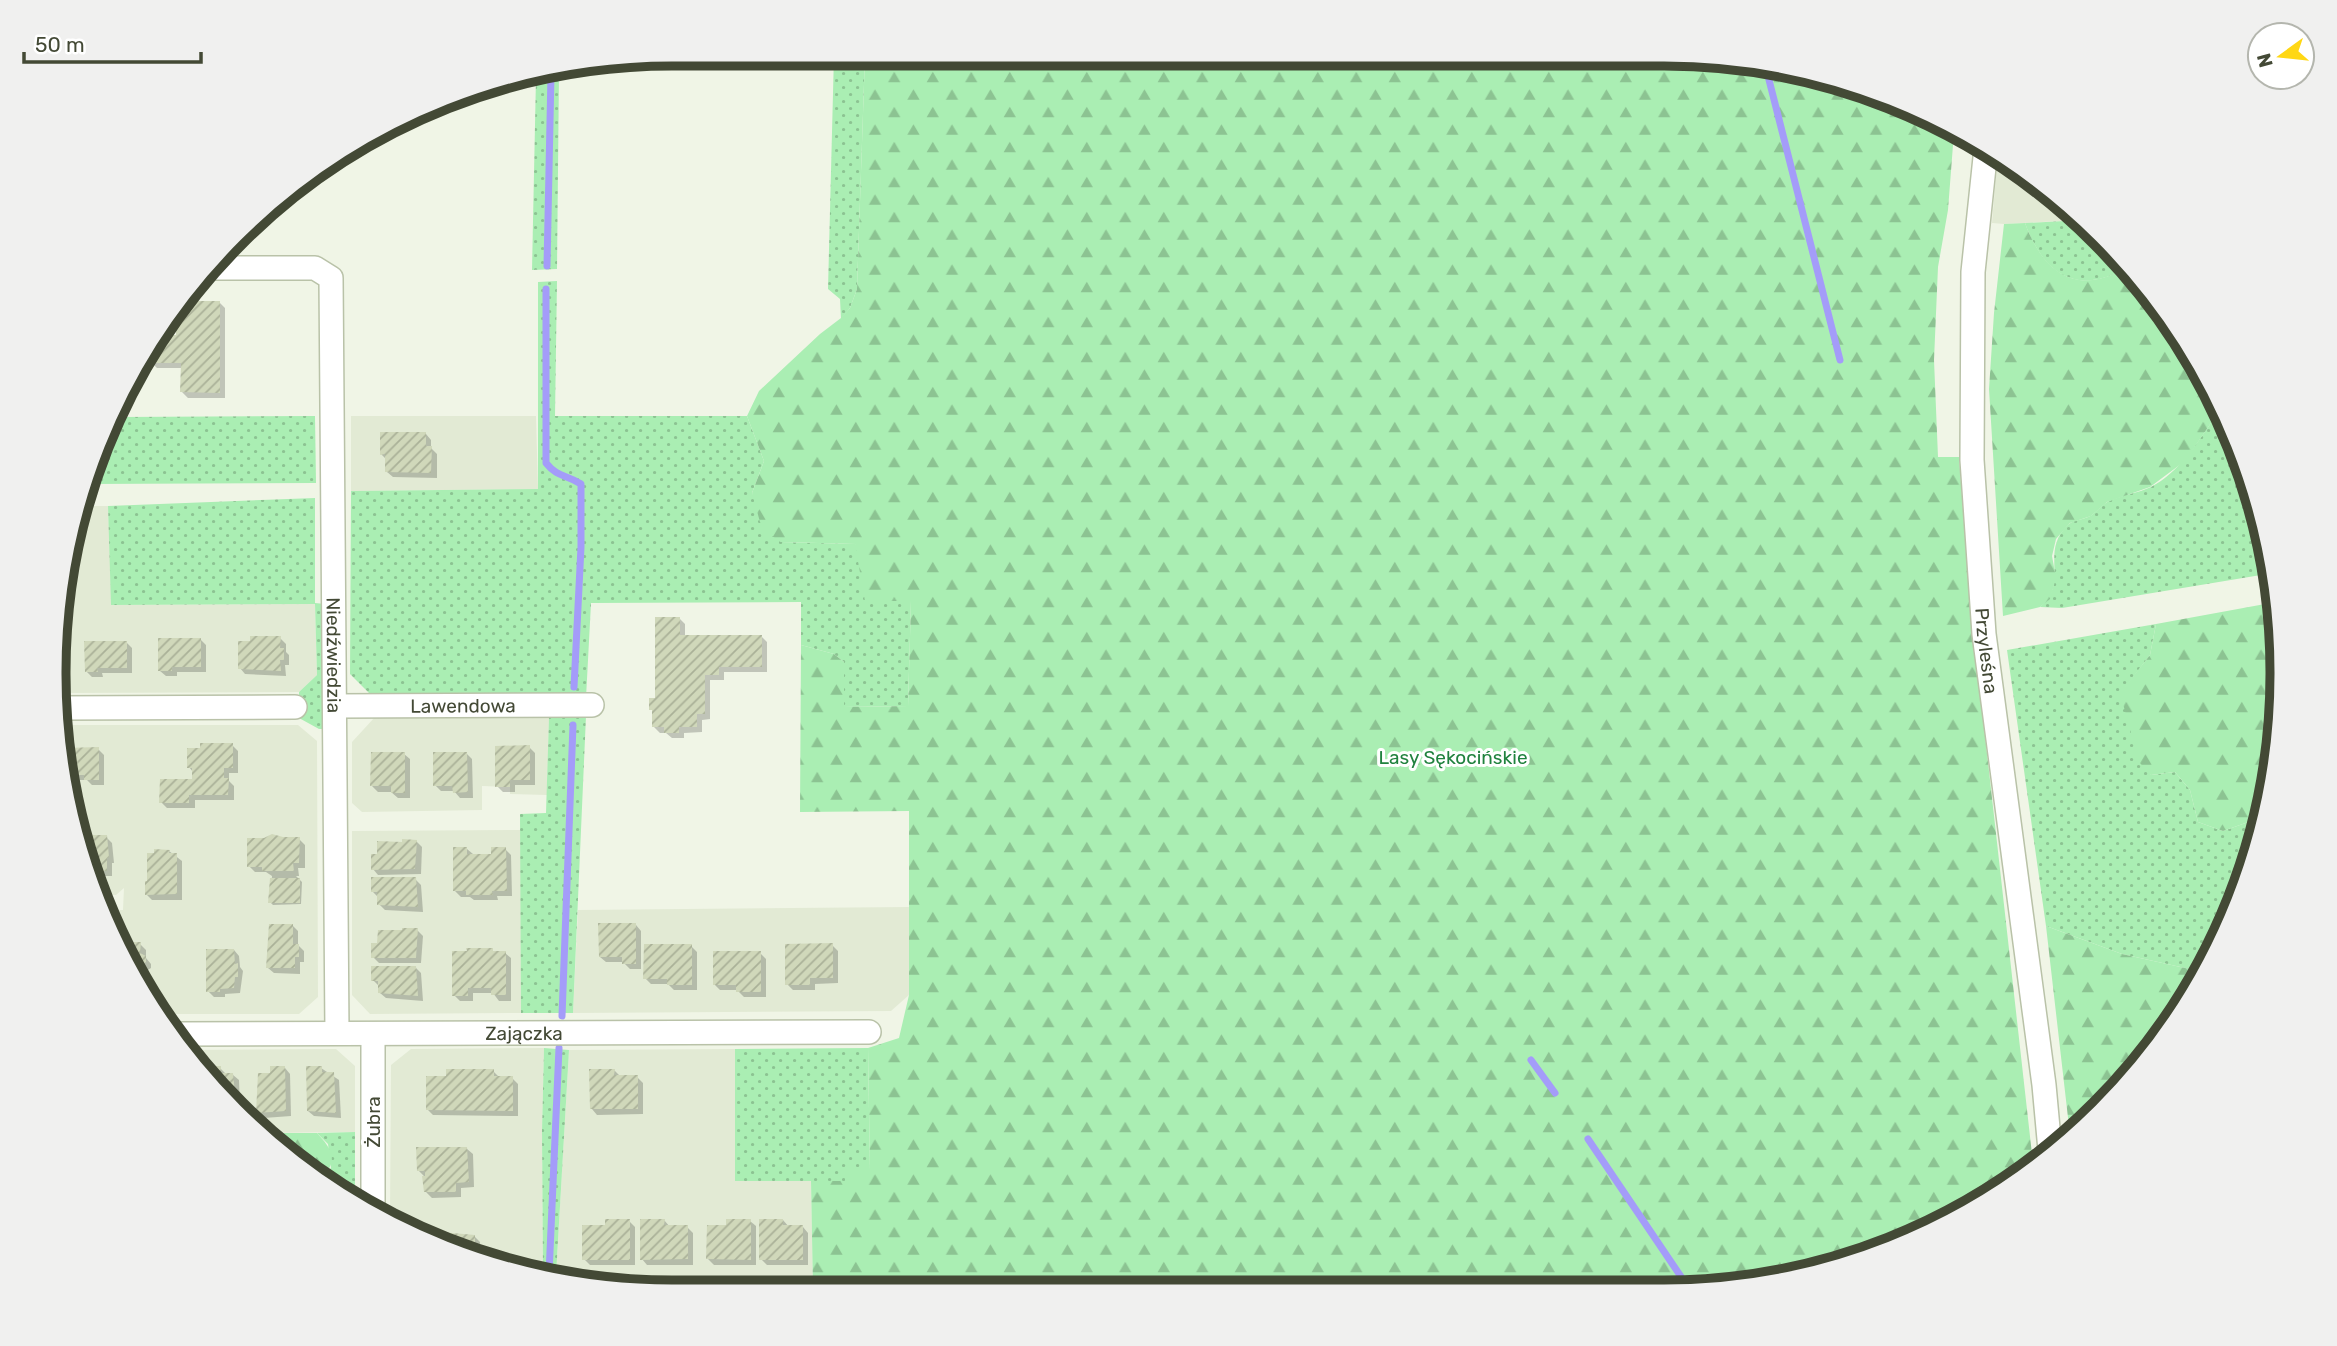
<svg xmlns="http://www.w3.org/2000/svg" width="2337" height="1346" font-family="Rubik,sans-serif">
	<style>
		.residential { fill: #e2ead4 }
		.grass { fill: url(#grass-dots) }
		.forest { fill: url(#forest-firs) }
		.shadow { fill: #0003 }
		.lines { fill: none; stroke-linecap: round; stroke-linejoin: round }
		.stream { stroke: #a49cf9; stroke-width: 7 }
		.building { fill: url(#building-hatch) }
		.street-casing { stroke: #b9c2a8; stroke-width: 26 }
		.street { stroke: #fff; stroke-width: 23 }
		.labels { text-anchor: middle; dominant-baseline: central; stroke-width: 6; stroke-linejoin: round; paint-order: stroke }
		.street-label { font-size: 19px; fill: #434935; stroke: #fff }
		.park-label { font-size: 19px; fill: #20823e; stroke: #fff }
		.rim { fill: none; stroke: #434935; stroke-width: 9 }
	</style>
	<defs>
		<pattern id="grass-dots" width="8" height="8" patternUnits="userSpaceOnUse" patternTransform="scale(1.75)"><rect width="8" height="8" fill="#aaeeb3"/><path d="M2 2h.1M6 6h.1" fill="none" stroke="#8cc392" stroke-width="1.8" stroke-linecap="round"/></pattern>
		<pattern id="forest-firs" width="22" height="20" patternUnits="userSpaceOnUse" patternTransform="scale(1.75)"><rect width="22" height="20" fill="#aaeeb3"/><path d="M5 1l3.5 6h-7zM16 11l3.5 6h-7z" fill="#8cc392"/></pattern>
		<pattern id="building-hatch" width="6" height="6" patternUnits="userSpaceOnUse" patternTransform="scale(1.75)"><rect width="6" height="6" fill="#d0d8ba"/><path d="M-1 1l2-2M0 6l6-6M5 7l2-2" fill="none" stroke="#aab198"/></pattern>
	</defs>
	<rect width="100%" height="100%" fill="#f0f5e6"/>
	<g class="residential">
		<path d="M1998,154l9,4 76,62 -79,4 -12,-1z"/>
		<path d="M351,416h185l2,73 -187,2z"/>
		<path d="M79,506h29l4,99 203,-1 2,71 -18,17 -241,1 17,-181z"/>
		<path d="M375,717h174l-2,78 -37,-1v-7l-28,-1v24l-120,2 -10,-9v-61z"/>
		<path d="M58,725h240l19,16 1,256 -19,17h-133l-65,-104h22l1,-22 -8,7 -18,-1z"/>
		<path d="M521,830v183l-151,1 -18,-19v-164z"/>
		<path d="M909,907v88l-18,16 -318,2 5,-103z"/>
		<path d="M544,1048l-2,83 1,142 -69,-14 -84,-41 1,-153 20,-16z"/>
		<path d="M336,1049l19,17v66l-88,1 -59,-52 -20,-31z"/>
		<path d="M735,1049v132h76l2,109h-181l-76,-15 13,-225z"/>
	</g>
	<g class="grass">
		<path d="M834,54l31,1 -8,234 -7,19 -9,11 -1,-20 -12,-10z"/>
		<path d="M559,73l-2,196 -25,1 4,-193z"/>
		<path d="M2083,220l18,15 17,21 -4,18c-46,20 -74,-9 -89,-51z"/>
		<path d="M557,281l-2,135h192l17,45 -12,32 29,49 74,2 56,57 -3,105 -64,1v-45l-10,-8 -33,-9v-43l-210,1 -5,95 -207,-1 -10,-4 -19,-19 1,-183 187,-2v-207z"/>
		<path d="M315,416l1,67 -228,1 31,-67z"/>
		<path d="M2225,417l10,19 36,116 2,21 -211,35 -22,-1c30,-25 -1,-55 28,-82 6,-6 17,-5 24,-10 6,-5 11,-11 17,-14 13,-6 29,-8 42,-14 28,-15 44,-41 62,-67z"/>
		<path d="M315,498v105l10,1 3,125h-9l-20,-11v-26l18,-17 -2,-71 -204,1 -3,-99z"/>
		<path d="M2156,624l-6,31 -29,38 30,82 24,-3 15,18 8,32 25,9 31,-11 9,1 -27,88 -35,65 -7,-4 -72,-16 -76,-28 -39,-276z"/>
		<path d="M586,716l-13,297h-52l-1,-199 26,-1 3,-96z"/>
		<path d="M544,1048l25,2 -13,225 -13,-2 -1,-142z"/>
		<path d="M868,1048l2,122 -25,11h-110v-132z"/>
		<path d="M355,1132v68l-25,-12 -10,-9 11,-11 -3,-24 -11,-11z"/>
	</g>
	<g class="forest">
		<path d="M865,55l840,1 158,31 91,45 -6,78 -10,57 -4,93 4,97h21l11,145 63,561 -59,46 -111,50 -158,31h-892l-2,-109h34v-11h25l-2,-122 31,-10 10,-43v-184l-109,1 1,-167 33,9 10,8v45l64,-1 3,-105h-46l-10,-57 -74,-2 -15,-10 -6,-10 -8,-29 12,-32 -17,-45 12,-25 61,-57 21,-16 9,-10 7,-19z"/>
		<path d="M2025,223c15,41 43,71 89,51l4,-18 60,73 47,88 -12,3 -28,41 -35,26 -43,15 -16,14 -21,7 -14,16 -4,17 4,22 -6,21 -10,8 -37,9 -14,-227 5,-76 10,-89z"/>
		<path d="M2276,602l7,71 -12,120 -8,28 -9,-1 -31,11 -25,-9 -8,-32 -15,-18 -24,3 -12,-13 -19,-69 30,-38 6,-31z"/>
		<path d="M2046,926l76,28 72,16 7,4 -22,42 -78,95 -31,24z"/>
		<path d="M267,1133h50c16,17 22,29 3,46z"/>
	</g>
	<g class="shadow">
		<path d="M219,302l6,6v90h-37l-6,-6v-24h-25l-6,-6z"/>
		<path d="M426,434l5,6v8l6,6v24l-44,-1 -6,-5v-12l-6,-6z"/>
		<path d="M679,618l6,6v12h76l6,6v30h-43v8h-14v39l-8,1v12l-18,1v5h-12l-6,-5h-6l-6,-6v-15l-3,-3 6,-9z"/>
		<path d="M280,638l6,6v8l3,3v10h-4l1,11 -41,-2 -5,-6z"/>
		<path d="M200,639l6,6v27h-29v4h-11l-6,-5z"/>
		<path d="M126,642l6,6v25h-30l1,4h-11l-6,-6z"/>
		<path d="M232,745l6,6v22h-9v8l5,5v14h-39v8h-28l-6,-6 32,-21v-9l-4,-5z"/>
		<path d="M529,747l6,6v32h-20v7h-12l-6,-6z"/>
		<path d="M98,749l6,6v30h-12l-5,-5h-14v6l-9,-36z"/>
		<path d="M466,753l6,6 1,39h-13l-6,-7h-13l-6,-6z"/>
		<path d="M404,754l6,5v39h-12l-7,-6h-13l-6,-6z"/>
		<path d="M84,837h22l6,6 2,20h-2v13h-15l1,5h-3z"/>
		<path d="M299,839l6,6v23h-7l1,8h-3l6,6 -1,22 -28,1 -3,-3 2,-26 -6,-4h-11l-6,-6z"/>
		<path d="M416,841l6,6 -1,27 -43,1 -5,-6z"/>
		<path d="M467,849l6,5 20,2 12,-7 6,6 1,41h-15l1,4h-24l-4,-3h-9l-6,-6z"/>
		<path d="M169,851l13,10v39h-30l-6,-6 3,-12z"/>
		<path d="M415,879l6,6 2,27 -38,-2 -6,-6v-6l-6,-6z"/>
		<path d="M292,925l6,6v14l6,6v11h-4v12l-26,-1 -6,-5z"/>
		<path d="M636,925l5,6v38h-11l-7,-7h-17l-6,-5z"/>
		<path d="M417,930l6,6 -2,27h-42l-6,-6z"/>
		<path d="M123,944h17l6,6v8l5,6v4l-5,3v10z"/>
		<path d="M832,945l6,6v32l-23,1v6h-22l-6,-6z"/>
		<path d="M691,946l6,6v38h-23l-6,-6h-17l-6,-6z"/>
		<path d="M234,950l5,6 1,11 3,4 -3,22 -15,1v3h-11l-6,-6z"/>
		<path d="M505,953l6,5v43h-12l-6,-8h-20v8h-13l-6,-6z"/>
		<path d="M760,953l6,6v38h-22l-7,-7h-17l-6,-6z"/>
		<path d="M415,967l6,6 2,28 -37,-3 -6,-5v-6l-7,-7z"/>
		<path d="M207,1068h13l7,7h6l6,5 1,29 -32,-28z"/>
		<path d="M285,1068l5,6 1,42 -27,2 -6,-5z"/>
		<path d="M321,1068l18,12 2,38 -27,-2 -6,-5z"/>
		<path d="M614,1070l7,7h16l6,6v31l-46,1 -5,-6z"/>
		<path d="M493,1071l7,7h12l6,6v32l-85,-1 -5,-5 19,-32z"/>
		<path d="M467,1149l6,5 1,33 -13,1v9l-29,1 -6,-6 -2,-16 -6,-6z"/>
		<path d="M664,1220l6,7h17l6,6v32h-46l-5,-6z"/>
		<path d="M783,1220l6,7h14l5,6v32h-41l-6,-6z"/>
		<path d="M629,1221l6,6v38h-45l-6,-6z"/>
		<path d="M750,1221l6,5v39h-42l-6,-6z"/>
		<path d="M474,1236l6,6 1,17h-7l-44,-22z"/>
	</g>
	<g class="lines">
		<g class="stream">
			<path d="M1766,68l74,292"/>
			<path d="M547,266l4,-192"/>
			<path d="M546,289v174c12,15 20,11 35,21v63l-7,140"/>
			<path d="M562,1016l11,-291"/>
			<path d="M1531,1060l24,33"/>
			<path d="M1588,1139l102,151"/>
			<path d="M549,1274l10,-226"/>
		</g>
	</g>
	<g class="building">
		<path d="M185,301h35v92l-40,-1 1,-29h-32v-13l7,-15h20v-25z"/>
		<path d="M380,432h46v14h6l-1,27 -46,-1v-18l-5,1z"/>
		<path d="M655,617h25v18h82v32h-43v8h-14v39h-8v13h-18v6h-15v-6h-12v-17h-3v-12h6z"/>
		<path d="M250,636h31l-1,12h4v12h-4l1,11 -43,-2v-28h12z"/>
		<path d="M158,638h43v29h-29v4h-14z"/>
		<path d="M84,641h43v27h-30l1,4h-13z"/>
		<path d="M200,743h33v25h-9v10h5l-1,17h-39v8h-30l1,-24h32v-11h-5v-20h13z"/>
		<path d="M530,745v35h-20v7h-15v-41z"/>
		<path d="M99,747v33h-15v-5h-14l-6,-27z"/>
		<path d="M371,752h34v41h-14v-7h-21z"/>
		<path d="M433,752h34l1,40 -15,1 -1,-7h-19z"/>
		<path d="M272,834l11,3h17l-1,26h-6l1,8h-32v-4h-15v-29h17z"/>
		<path d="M84,835h23l2,22 -2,1v13h-15z"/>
		<path d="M402,839l15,1 -2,29 -44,1v-16h6v-13l25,1z"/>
		<path d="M453,847h14v7h24v-7h15l1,44h-15l1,4h-27v-4h-13z"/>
		<path d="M154,849l16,1 -1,3h8v41l-32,1v-14h2v-28h7z"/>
		<path d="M371,877h45l2,30 -41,-2v-13h-6z"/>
		<path d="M270,878h30v25h-32z"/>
		<path d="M598,923h38v41h-14v-7h-23z"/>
		<path d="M269,924h24v20h6v13h-4v11h-29z"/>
		<path d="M402,928h16l-2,30h-45v-15h6l1,-13h24z"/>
		<path d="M122,942h19l-1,11 6,3v6l-5,3v8z"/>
		<path d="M833,943v35h-23v7h-25v-41z"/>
		<path d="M644,944h48v41h-25v-6h-24z"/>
		<path d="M466,948h27v3h13v44h-15v-7h-23v8h-16v-45h15z"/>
		<path d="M206,949h28l1,15 3,-1v14h-3l-1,11 -14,1v3h-14z"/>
		<path d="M713,951h48v41h-25v-7h-23z"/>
		<path d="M371,966h45l2,30 -40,-3v-12h-7z"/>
		<path d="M206,1066h15v7h12l3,32 -28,-24z"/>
		<path d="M270,1066h15l1,45 -30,2 2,-40h12z"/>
		<path d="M306,1066h16v6h12l2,41 -29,-2z"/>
		<path d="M446,1069h48v7h19v35l-87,-1v-34h20z"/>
		<path d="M589,1069h26l-1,6h24v34h-48z"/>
		<path d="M416,1147h51l2,35 -13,1v9h-32l-2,-16h3v-5h-8z"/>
		<path d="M605,1219h25v41h-48v-35h23z"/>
		<path d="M640,1219h25l-1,6h24v34l-48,1z"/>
		<path d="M726,1219h25v41l-45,-1 1,-34h19z"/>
		<path d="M759,1219h24v6h20v35h-44z"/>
		<path d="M441,1232l34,3v19l-6,1v1l-42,-20 14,-1z"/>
	</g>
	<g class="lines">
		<g class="street-casing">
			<g id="street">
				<path id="s1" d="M1986,148l-13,124 -1,188 12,174 60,451 6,65"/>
				<path id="s2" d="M216,268h99l16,10 6,755"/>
				<path id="s3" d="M335,706l257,-1"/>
				<path d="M56,708l239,-1"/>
				<path id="s4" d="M178,1034l691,-2"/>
				<path d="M373,1034v175"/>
			</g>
		</g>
		<use href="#street" class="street"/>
	</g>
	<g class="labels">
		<g class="street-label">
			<text stroke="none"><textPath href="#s1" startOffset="504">Przyleśna</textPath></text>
			<text stroke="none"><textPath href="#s2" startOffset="495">Niedźwiedzia</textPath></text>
			<text stroke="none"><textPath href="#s3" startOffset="128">Lawendowa</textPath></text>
			<text stroke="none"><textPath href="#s4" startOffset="346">Zajączka</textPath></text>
			<text transform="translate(373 1122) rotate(-90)">Żubra</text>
		</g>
		<g class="park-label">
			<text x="1453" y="757">Lasy Sękocińskie</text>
		</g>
	</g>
	<path d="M0 0H2337V1346H0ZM672 66H1664A606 606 0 0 1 2270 672V674A606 606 0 0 1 1664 1280H672A606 606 0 0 1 66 674V672A606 606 0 0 1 672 66Z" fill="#f0f0ef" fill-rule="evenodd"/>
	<path class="rim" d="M672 66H1664A606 606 0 0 1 2270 672V674A606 606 0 0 1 1664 1280H672A606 606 0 0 1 66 674V672A606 606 0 0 1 672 66Z"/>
	<g transform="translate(2281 56) rotate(255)"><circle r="33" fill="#ffffff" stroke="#b4b6ae" stroke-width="2"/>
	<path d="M0-5L12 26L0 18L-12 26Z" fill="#ffd714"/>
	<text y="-10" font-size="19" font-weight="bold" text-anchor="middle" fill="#434935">N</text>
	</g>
	<path d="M24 52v10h177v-10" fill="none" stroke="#434935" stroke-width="3.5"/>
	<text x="35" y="52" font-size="21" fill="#434935" stroke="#ffffff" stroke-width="5" paint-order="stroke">50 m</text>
</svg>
